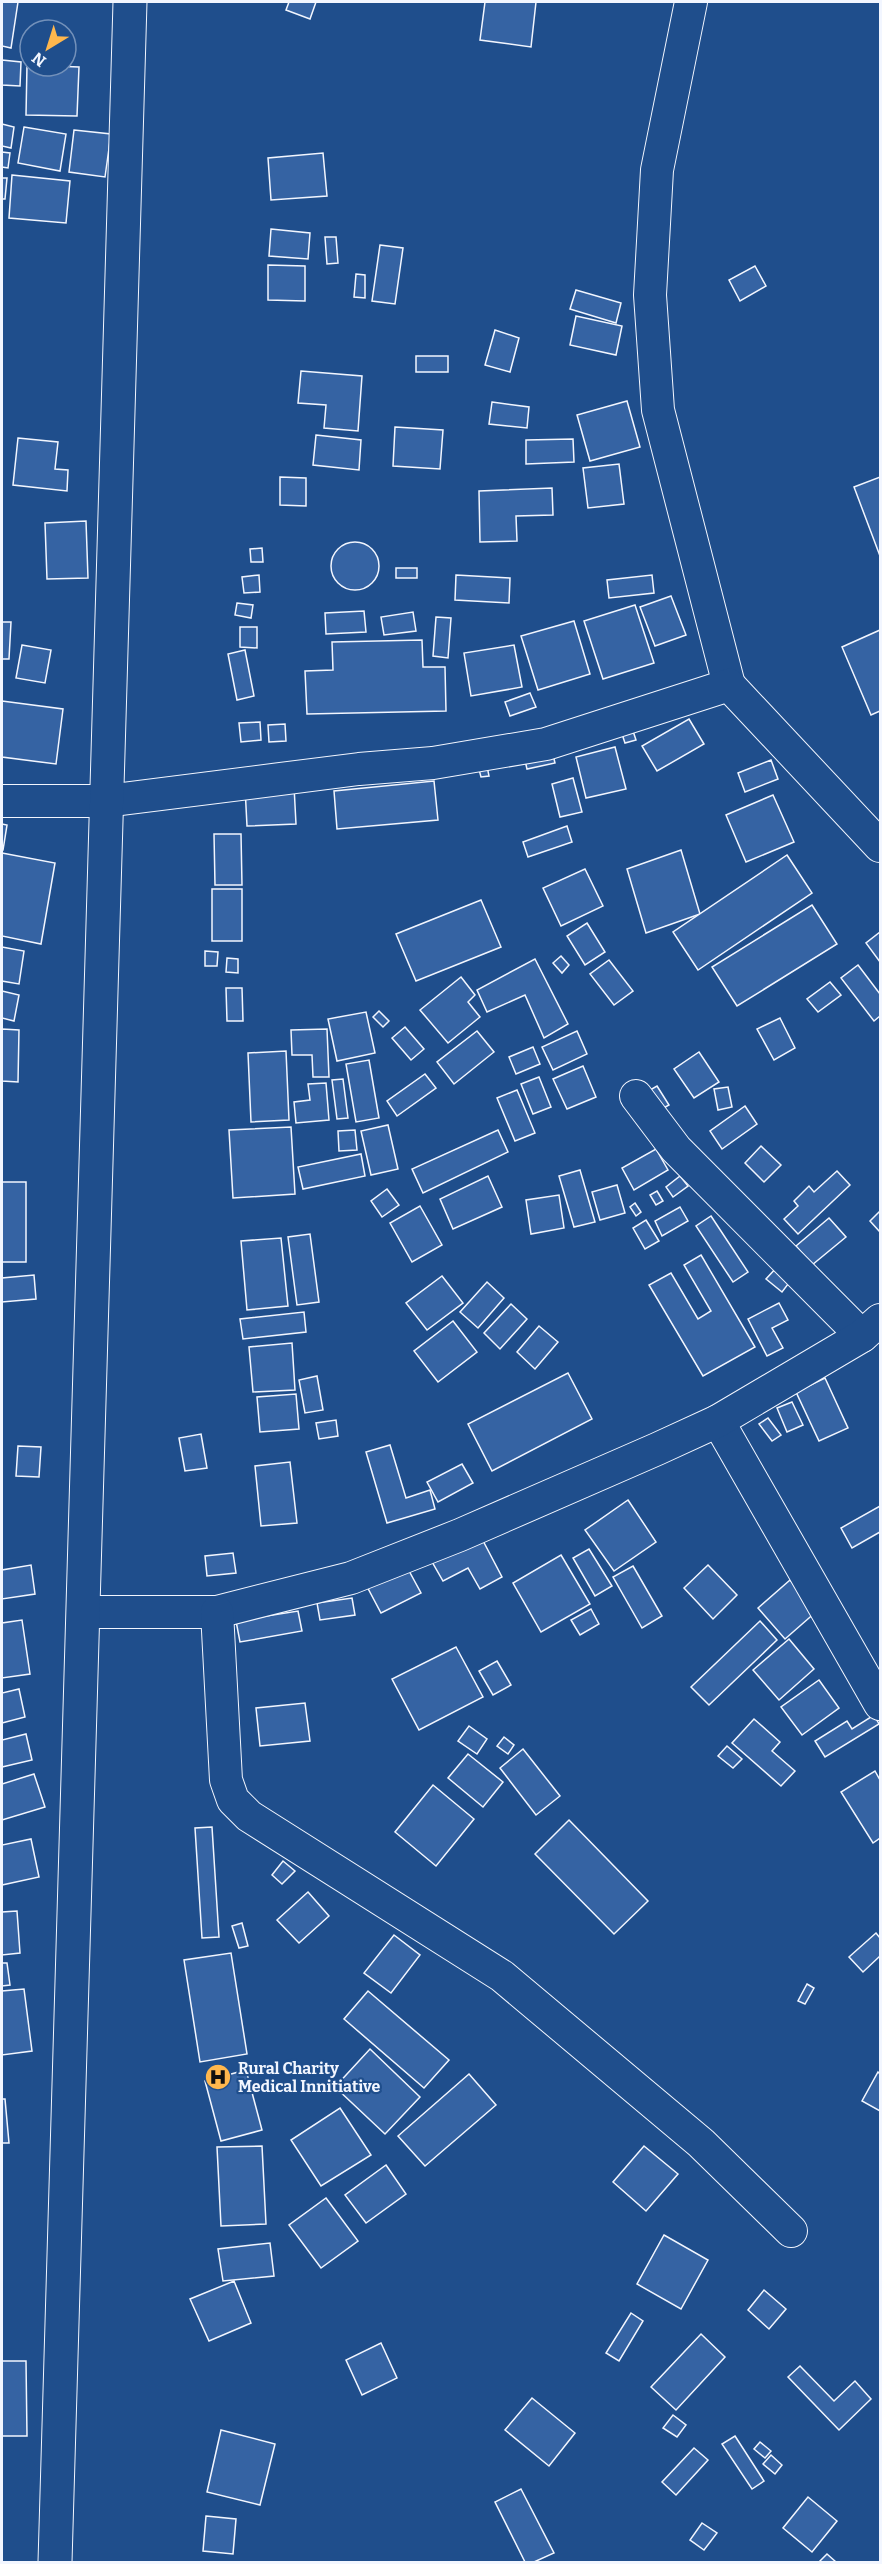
<svg xmlns="http://www.w3.org/2000/svg" width="882" height="2564" font-family="Bitter,serif">
	<style>
		.building { fill: #3563a3; stroke: #f2f6ff; stroke-width: 1.5 }
		.lines { fill: none; stroke-linecap: round; stroke-linejoin: round }
		.minor-casing { stroke: #f2f6ff; stroke-width: 34 }
		.secondary-casing { stroke: #f2f6ff; stroke-width: 35 }
		.minor { stroke: #1f4e8c; stroke-width: 32 }
		.secondary { stroke: #1f4e8c; stroke-width: 33 }
		.labels { text-anchor: middle; dominant-baseline: central; stroke-width: 4.5; stroke-linejoin: round; paint-order: stroke }
		.poi-label { font-size: 16px; font-weight: bold; fill: #f2f6ff; stroke: #1f4e8c; text-anchor: start }
	</style>
	<rect width="100%" height="100%" fill="#1f4e8c"/>
	<g class="building">
		<path d="M2,2h16l-7,46 -9,-2z"/>
		<path d="M289,2h27l-6,17 -24,-9z"/>
		<path d="M485,2h51l-5,45 -51,-7z"/>
		<path d="M2,60l19,2 -1,24 -18,-1z"/>
		<path d="M27,65l52,2 -2,49 -51,-1z"/>
		<path d="M2,124l12,3 -3,21 -9,-2z"/>
		<path d="M24,127l42,7 -6,37 -42,-8z"/>
		<path d="M74,130l37,4 -6,43 -36,-5z"/>
		<path d="M2,152l8,1 -2,15 -6,-1z"/>
		<path d="M323,153l4,43 -56,4 -3,-42z"/>
		<path d="M12,175l58,6 -4,42 -57,-5z"/>
		<path d="M2,178h5l-2,21h-3z"/>
		<path d="M271,229l39,4 -2,26 -39,-3z"/>
		<path d="M325,237h11l2,26 -11,1z"/>
		<path d="M380,245l23,3 -8,56 -23,-3z"/>
		<path d="M268,265l37,1v35l-37,-1z"/>
		<path d="M755,266l11,20 -26,15 -11,-21z"/>
		<path d="M356,274l9,1v23l-11,-1z"/>
		<path d="M576,290l45,13 -5,20 -46,-14z"/>
		<path d="M576,316l46,10 -6,29 -46,-10z"/>
		<path d="M495,330l24,8 -9,34 -25,-7z"/>
		<rect x="416" y="356" width="32" height="16"/>
		<path d="M301,371l61,5 -4,55 -34,-3 2,-23 -28,-2z"/>
		<path d="M627,401l13,46 -50,14 -13,-46z"/>
		<path d="M492,402l37,5 -2,21 -38,-4z"/>
		<path d="M395,427l48,3 -3,39 -47,-3z"/>
		<path d="M316,435l45,5 -2,30 -46,-5z"/>
		<path d="M18,438l40,4 -3,27 13,1 -1,21 -54,-6z"/>
		<path d="M573,439l1,23 -48,2v-24z"/>
		<path d="M619,464l5,40 -36,4 -5,-40z"/>
		<path d="M280,477l26,1v28l-26,-1z"/>
		<path d="M880,477v79l-26,-69z"/>
		<path d="M552,488l1,27 -37,1 1,25 -37,1 -1,-51z"/>
		<path d="M86,521l2,57 -41,1 -2,-56z"/>
		<circle cx="355" cy="566" r="24"/>
		<path d="M262,548l1,14h-12l-1,-13z"/>
		<rect x="396" y="568" width="21" height="10"/>
		<path d="M259,575l1,17 -16,1 -2,-16z"/>
		<path d="M456,575l54,3 -1,25 -54,-3z"/>
		<path d="M652,575l2,18 -45,5 -2,-18z"/>
		<path d="M671,596l15,39 -31,11 -15,-39z"/>
		<path d="M237,603l16,2 -2,13 -16,-3z"/>
		<path d="M635,605l19,58 -51,16 -19,-58z"/>
		<path d="M364,611l2,21 -40,2 -1,-21z"/>
		<path d="M413,612l3,19 -32,4 -3,-18z"/>
		<path d="M436,617l15,1 -3,40 -15,-2z"/>
		<path d="M574,621l16,53 -52,16 -17,-54z"/>
		<path d="M2,622h9l-2,37h-7z"/>
		<path d="M240,627h17v21l-17,-1z"/>
		<path d="M880,630v81l-9,4 -29,-68z"/>
		<path d="M422,640l1,27h22l1,44 -139,3 -2,-43 28,-1 -1,-28z"/>
		<path d="M22,645l29,5 -6,33 -29,-5z"/>
		<path d="M514,645l8,42 -51,9 -7,-43z"/>
		<path d="M245,650l9,46 -17,4 -9,-46z"/>
		<path d="M530,693l6,14 -26,9 -5,-14z"/>
		<path d="M2,701l61,8 -7,55 -54,-7z"/>
		<path d="M689,719l15,25 -47,27 -15,-25z"/>
		<path d="M260,722l1,18 -20,2 -2,-19z"/>
		<path d="M285,724l1,17 -17,1 -1,-17z"/>
		<path d="M632,728l4,12 -11,3 -4,-12z"/>
		<path d="M551,747l4,16 -28,6 -4,-17z"/>
		<path d="M615,747l11,42 -40,9 -10,-41z"/>
		<path d="M771,760l7,19 -33,13 -7,-19z"/>
		<path d="M486,761l3,15 -8,1 -4,-15z"/>
		<path d="M573,778l9,34 -22,5 -8,-33z"/>
		<path d="M434,781l4,39 -101,9 -3,-38z"/>
		<path d="M294,786l2,38 -49,2 -2,-39z"/>
		<path d="M773,795l21,47 -48,20 -20,-47z"/>
		<path d="M2,824l5,1 -4,25h-1z"/>
		<path d="M567,826l5,16 -44,15 -5,-15z"/>
		<path d="M214,834h27l1,51h-27z"/>
		<path d="M681,850l19,64 -54,19 -19,-64z"/>
		<path d="M2,853l53,10 -14,81 -39,-8z"/>
		<path d="M787,855l25,38 -114,77 -25,-38z"/>
		<path d="M585,869l18,37 -42,20 -18,-38z"/>
		<rect x="212" y="889" width="30" height="52"/>
		<path d="M481,900l20,47 -85,34 -20,-47z"/>
		<path d="M812,905l25,39 -100,62 -25,-39z"/>
		<path d="M587,923l18,29 -20,13 -18,-29z"/>
		<path d="M880,932v30l-14,-19z"/>
		<path d="M2,947l22,4 -5,33 -17,-3z"/>
		<path d="M205,951l13,1 -1,14h-12z"/>
		<path d="M561,956l8,9 -7,8 -9,-10z"/>
		<path d="M227,958l11,1v14l-12,-1z"/>
		<path d="M535,959l33,65 -24,14 -19,-43 -38,17 -10,-22z"/>
		<path d="M609,960l24,31 -19,14 -24,-31z"/>
		<path d="M858,965l22,29v22l-6,5 -33,-43z"/>
		<path d="M461,977l14,18 -7,7 12,15 -32,26 -28,-33z"/>
		<path d="M830,982l11,13 -23,17 -11,-13z"/>
		<path d="M226,988h16l1,33h-16z"/>
		<path d="M2,991l17,4 -5,26 -12,-3z"/>
		<path d="M379,1011l10,10 -6,6 -10,-10z"/>
		<path d="M366,1012l9,41 -38,8 -9,-42z"/>
		<path d="M780,1018l15,30 -21,12 -17,-31z"/>
		<path d="M405,1027l19,22 -13,11 -19,-22z"/>
		<path d="M2,1029l17,1 -1,52 -16,-1z"/>
		<path d="M327,1029l2,48h-16l-1,-22h-20l-1,-25z"/>
		<path d="M477,1031l17,21 -40,32 -17,-22z"/>
		<path d="M577,1031l10,23 -34,16 -11,-23z"/>
		<path d="M533,1047l7,17 -24,10 -7,-17z"/>
		<path d="M286,1051l3,69 -38,2 -3,-69z"/>
		<path d="M699,1052l20,30 -25,16 -20,-29z"/>
		<path d="M369,1060l10,58 -23,4 -10,-58z"/>
		<path d="M583,1066l13,31 -29,12 -14,-30z"/>
		<path d="M425,1074l11,14 -39,28 -10,-15z"/>
		<path d="M539,1077l12,30 -18,7 -12,-30z"/>
		<path d="M343,1079l5,39 -11,1 -5,-39z"/>
		<path d="M326,1083l3,37 -33,3 -2,-21 16,-2 -2,-16z"/>
		<path d="M657,1086l12,19 -14,8 -12,-19z"/>
		<path d="M728,1087l4,20 -14,3 -4,-21z"/>
		<path d="M517,1090l18,43 -20,8 -18,-43z"/>
		<path d="M745,1106l12,18 -35,25 -12,-18z"/>
		<path d="M388,1125l10,44 -27,6 -10,-44z"/>
		<path d="M291,1127l4,67 -62,4 -4,-68z"/>
		<path d="M355,1130l2,20 -18,1 -1,-20z"/>
		<path d="M498,1130l10,22 -85,41 -11,-24z"/>
		<path d="M761,1146l20,19 -17,17 -19,-19z"/>
		<path d="M656,1149l12,21 -34,20 -12,-22z"/>
		<path d="M361,1154l4,22 -62,13 -5,-22z"/>
		<path d="M580,1170l15,52 -21,5 -15,-51z"/>
		<path d="M837,1171l13,14 -52,49 -14,-15 14,-13 -4,-5 15,-15 5,6z"/>
		<path d="M488,1176l14,31 -49,22 -13,-30z"/>
		<path d="M680,1176l8,10 -15,11 -7,-10z"/>
		<rect x="2" y="1182" width="24" height="80"/>
		<path d="M617,1185l8,28 -25,7 -8,-28z"/>
		<path d="M387,1189l12,16 -17,12 -11,-16z"/>
		<path d="M657,1191l6,10 -7,4 -6,-10z"/>
		<path d="M559,1195l5,33 -33,6 -5,-34z"/>
		<path d="M635,1203l6,9 -5,4 -6,-9z"/>
		<path d="M420,1206l22,39 -30,17 -22,-39z"/>
		<path d="M680,1207l8,14 -26,15 -7,-15z"/>
		<path d="M880,1211v21l-10,-11z"/>
		<path d="M711,1216l37,56 -15,10 -37,-56z"/>
		<path d="M829,1218l17,19 -34,28 -16,-19z"/>
		<path d="M646,1220l13,21 -14,8 -12,-21z"/>
		<path d="M310,1234l9,68 -22,3 -9,-68z"/>
		<path d="M281,1238l7,68 -41,4 -6,-69z"/>
		<path d="M701,1255l54,92 -52,29 -54,-91 22,-12 27,46 13,-8 -27,-46z"/>
		<path d="M777,1267l15,12 -10,13 -16,-13z"/>
		<path d="M34,1275l2,24 -34,3v-24z"/>
		<path d="M442,1276l21,27 -36,27 -21,-27z"/>
		<path d="M487,1282l17,16 -26,30 -18,-16z"/>
		<path d="M779,1303l9,17 -16,8 11,20 -16,8 -19,-37z"/>
		<path d="M511,1304l16,15 -27,30 -16,-16z"/>
		<path d="M304,1312l2,20 -63,7 -3,-20z"/>
		<path d="M453,1321l24,31 -39,30 -24,-31z"/>
		<path d="M539,1326l19,16 -23,27 -18,-17z"/>
		<path d="M292,1343l3,47 -42,2 -4,-45z"/>
		<path d="M568,1373l24,46 -100,52 -24,-47z"/>
		<path d="M317,1376l6,34 -18,3 -6,-33z"/>
		<path d="M825,1378l23,50 -29,13 -23,-49z"/>
		<path d="M296,1394l3,35 -39,3 -3,-35z"/>
		<path d="M792,1402l11,23 -16,7 -10,-24z"/>
		<path d="M768,1418l13,17 -9,6 -13,-17z"/>
		<path d="M336,1420l2,16 -19,3 -3,-16z"/>
		<path d="M201,1434l6,34 -22,3 -6,-33z"/>
		<path d="M390,1445l16,53 24,-8 5,19 -48,14 -21,-71z"/>
		<path d="M18,1446l23,1 -2,30 -23,-1z"/>
		<path d="M290,1462l7,61 -36,3 -6,-60z"/>
		<path d="M462,1464l11,19 -35,19 -11,-20z"/>
		<path d="M628,1500l28,42 -42,29 -29,-41z"/>
		<path d="M880,1506v26l-28,16 -11,-20z"/>
		<path d="M480,1535l22,42 -22,12 -12,-21 -25,13 -12,-21z"/>
		<path d="M589,1549l23,37 -17,10 -22,-38z"/>
		<path d="M233,1553l3,20 -29,3 -2,-20z"/>
		<path d="M561,1555l29,49 -49,28 -28,-49z"/>
		<path d="M402,1558l19,35 -40,20 -18,-34z"/>
		<path d="M31,1565l4,29 -33,5v-29z"/>
		<path d="M708,1565l29,30 -24,24 -29,-31z"/>
		<path d="M633,1566l29,50 -20,12 -29,-51z"/>
		<path d="M790,1580l27,31 -32,28 -27,-31z"/>
		<path d="M352,1598l3,17 -35,5 -3,-17z"/>
		<path d="M591,1609l8,15 -19,11 -9,-15z"/>
		<path d="M298,1611l4,20 -62,11 -4,-21z"/>
		<path d="M22,1620l8,54 -28,4v-55z"/>
		<path d="M760,1621l17,19 -68,65 -18,-18z"/>
		<path d="M789,1639l25,30 -35,31 -26,-30z"/>
		<path d="M456,1647l27,50 -64,33 -27,-51z"/>
		<path d="M497,1661l14,24 -18,10 -14,-24z"/>
		<path d="M819,1680l20,28 -37,27 -21,-28z"/>
		<path d="M19,1689l6,28 -23,6v-30z"/>
		<path d="M305,1703l5,38 -50,5 -4,-38z"/>
		<path d="M874,1715l5,9 -54,33 -10,-16 32,-20 5,8z"/>
		<path d="M754,1719l26,23 -8,9 23,20 -14,15 -49,-43z"/>
		<path d="M469,1726l18,13 -10,15 -19,-13z"/>
		<path d="M26,1734l6,26 -30,7v-27z"/>
		<path d="M504,1737l10,8 -6,9 -11,-8z"/>
		<path d="M727,1746l15,13 -9,9 -15,-12z"/>
		<path d="M523,1749l37,47 -24,19 -36,-47z"/>
		<path d="M468,1754l35,28 -20,25 -35,-29z"/>
		<path d="M875,1771l5,9v58l-7,5 -32,-51z"/>
		<path d="M34,1774l11,33 -43,13v-36z"/>
		<path d="M433,1785l41,34 -38,47 -41,-34z"/>
		<path d="M569,1820l79,81 -34,33 -79,-80z"/>
		<path d="M212,1827l7,110 -17,1 -7,-110z"/>
		<path d="M31,1839l8,38 -37,8v-40z"/>
		<path d="M283,1861l12,10 -13,13 -10,-9z"/>
		<path d="M308,1892l21,24 -30,27 -22,-23z"/>
		<path d="M17,1911l3,42 -18,2v-43z"/>
		<path d="M242,1923l6,23 -9,2 -7,-22z"/>
		<path d="M876,1933l4,5v18l-17,16 -14,-15z"/>
		<path d="M394,1935l26,20 -29,38 -27,-20z"/>
		<path d="M231,1953l16,101 -47,8 -16,-102z"/>
		<path d="M2,1963h5l3,22 -8,1z"/>
		<path d="M807,1984l7,4 -9,16 -7,-3z"/>
		<path d="M24,1989l8,62 -30,4v-64z"/>
		<path d="M368,1991l81,69 -25,28 -80,-69z"/>
		<path d="M370,2049l50,48 -35,37 -50,-47z"/>
		<path d="M246,2070l16,60 -41,11 -16,-60z"/>
		<path d="M878,2072l2,2v37l-18,-10z"/>
		<path d="M469,2074l27,31 -71,61 -27,-30z"/>
		<path d="M2,2099h3l4,44h-7z"/>
		<path d="M340,2108l31,47 -50,31 -30,-46z"/>
		<path d="M262,2146l4,78 -45,2 -4,-79z"/>
		<path d="M644,2146l34,28 -32,37 -33,-29z"/>
		<path d="M386,2165l20,29 -40,29 -21,-28z"/>
		<path d="M326,2198l32,43 -37,27 -32,-43z"/>
		<path d="M664,2235l44,25 -27,49 -44,-25z"/>
		<path d="M270,2243l4,33 -51,5 -5,-32z"/>
		<path d="M234,2281l17,42 -42,18 -19,-42z"/>
		<path d="M764,2290l22,19 -17,20 -21,-19z"/>
		<path d="M631,2313l12,8 -24,40 -13,-8z"/>
		<path d="M701,2334l24,23 -49,53 -25,-23z"/>
		<path d="M381,2343l16,35 -35,17 -16,-35z"/>
		<path d="M2,2361h24l1,75h-25z"/>
		<path d="M800,2366l34,35 21,-20 16,18 -32,31 -51,-53z"/>
		<path d="M532,2398l43,35 -26,33 -44,-36z"/>
		<path d="M673,2415l13,10 -9,12 -14,-9z"/>
		<path d="M221,2430l54,14 -15,61 -53,-13z"/>
		<path d="M735,2436l29,45 -12,8 -30,-45z"/>
		<path d="M760,2442l11,9 -6,7 -11,-9z"/>
		<path d="M694,2448l14,12 -32,35 -14,-13z"/>
		<path d="M771,2455l11,10 -7,9 -12,-10z"/>
		<path d="M521,2489l33,64 -20,9h-9l-30,-60z"/>
		<path d="M808,2497l29,24 -25,31 -29,-24z"/>
		<path d="M206,2516l30,3 -3,35 -30,-3z"/>
		<path d="M702,2523l15,10 -13,17 -14,-10z"/>
		<path d="M827,2554l9,8h-17z"/>
	</g>
	<g class="lines">
		<g class="minor-casing">
			<g id="minor">
				<path d="M691,2l-34,168 -7,125 8,115 71,275"/>
				<path d="M2,801h104l253,-32 74,-6 113,-19 183,-59 151,161"/>
				<path d="M636,1096l40,53 186,187"/>
				<path d="M718,1421l162,283"/>
				<path d="M83,1612h134l134,-34 109,-43 197,-86 61,-28 144,-85 18,-16"/>
				<path d="M217,1612l9,168 7,20 16,16 253,160 199,167 90,88"/>
			</g>
		</g>
		<g class="secondary-casing">
			<path id="secondary" d="M55,2562l75,-2560"/>
		</g>
		<use href="#minor" class="minor"/>
		<use href="#secondary" class="secondary"/>
	</g>
	<defs>
		<g id="hospital-disc" transform="scale(1.35)"><circle r="9.5" fill="#ffb74d" stroke="#1f4e8c"/><path d="M-5-5h3v3.5h4V-5h3V5h-3V1.5h-4V5h-3Z" fill="#111"/></g>
	</defs>
	<g fill-rule="evenodd">
		<use href="#hospital-disc" x="218" y="2077"/>
	</g>
	<g class="labels">
		<g class="poi-label">
			<text x="238" y="2068">Rural Charity<tspan x="238" dy="18">Medical Innitiative</tspan></text>
		</g>
	</g>
	<rect width="882" height="2564" fill="none" stroke="#f2f6ff" stroke-width="6"/>
	<g transform="translate(48 48) rotate(218)"><circle r="28" fill="#1f4e8c" stroke="#7391ba" stroke-width="1.5"/>
	<path d="M0-4.5L10 22L0 15L-10 22Z" fill="#ffb74d"/>
	<text y="-9" font-size="16" font-weight="bold" text-anchor="middle" fill="#f2f6ff">N</text>
	</g>
</svg>
